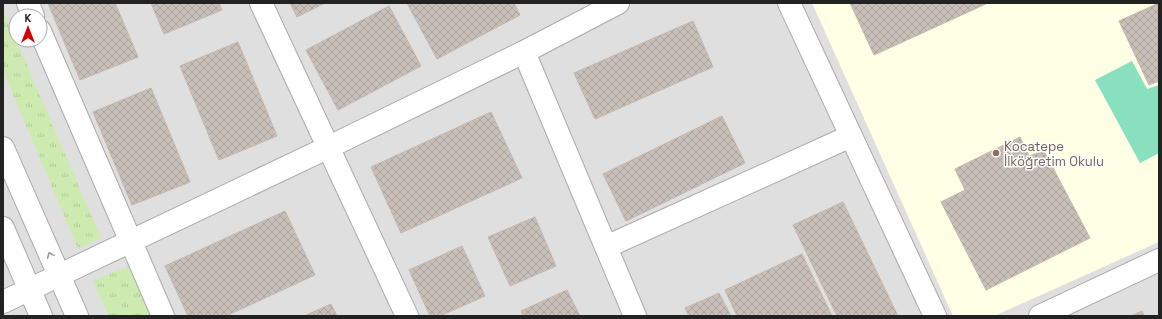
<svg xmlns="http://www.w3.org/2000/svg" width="1162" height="319" font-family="'Space Grotesk',sans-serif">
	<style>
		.residential { fill: #e0dfdf; fill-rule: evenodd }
		.education { fill: #ffffe5 }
		.grass { fill: url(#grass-tufts) }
		.pitch { fill: #88e0be }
		.building { fill: url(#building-cross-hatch); stroke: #c4b6ab }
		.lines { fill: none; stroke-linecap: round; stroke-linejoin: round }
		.minor-casing { stroke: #a9a9a9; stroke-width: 24 }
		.minor { stroke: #fff; stroke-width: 22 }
		.oneway { stroke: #9c9c9c }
		.education-dot { fill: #8d6e63; stroke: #fff; stroke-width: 1.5 }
		.labels { text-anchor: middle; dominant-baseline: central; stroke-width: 3; stroke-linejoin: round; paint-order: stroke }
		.education-label { font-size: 13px; fill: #785e54; stroke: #fff; text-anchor: start }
	</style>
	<defs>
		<pattern id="grass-tufts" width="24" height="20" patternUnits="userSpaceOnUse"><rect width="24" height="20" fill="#cdebb0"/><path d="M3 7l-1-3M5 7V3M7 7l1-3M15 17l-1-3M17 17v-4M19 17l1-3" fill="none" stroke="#b0c997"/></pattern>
		<pattern id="building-cross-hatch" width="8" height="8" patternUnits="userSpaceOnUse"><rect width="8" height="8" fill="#c7bfb8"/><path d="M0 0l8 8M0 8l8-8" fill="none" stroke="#aba49e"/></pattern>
	</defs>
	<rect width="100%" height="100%" fill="#f2efe9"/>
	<path class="residential" d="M3,3h1156v313h-1156zM16,16h24v24h-24z"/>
	<path class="education" d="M812,3h347v239l-165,74h-41z"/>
	<g class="grass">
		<path d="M3,9l98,229 -23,11 -75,-178z"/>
		<path d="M131,265l23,51h-45l-16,-35z"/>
	</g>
	<path class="pitch" d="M1132,61l15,28 12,-4v68l-19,10 -45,-83z"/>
	<g class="building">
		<path d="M48,3h67l23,54 -58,23z"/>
		<path d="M151,3h68l3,7 -58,24z"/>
		<path d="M290,3h35l-28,14z"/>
		<path d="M407,3h107l6,12 -83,44z"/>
		<path d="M850,3h138l-114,52z"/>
		<path d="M1159,3v78l-10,4 -30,-64z"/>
		<path d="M389,6l32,60 -83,44 -32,-60z"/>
		<path d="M693,21l20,46 -118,52 -21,-46z"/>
		<path d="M238,42l39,94 -58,24 -39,-94z"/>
		<path d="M151,88l39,94 -58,23 -39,-93z"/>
		<path d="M491,112l31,66 -121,55 -30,-66z"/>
		<path d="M722,116l23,47 -119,58 -23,-47z"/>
		<path d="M1020,137l9,19 15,-5 46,87 -104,52 -45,-88 24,-12 -10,-21z"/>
		<path d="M843,202l55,114h-61l-44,-91z"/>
		<path d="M285,211l30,64 -89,41h-38l-23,-50z"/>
		<path d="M535,217l21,49 -46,20 -22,-49z"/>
		<path d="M462,246l23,50 -45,20h-10l-21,-46z"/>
		<path d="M802,254l30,62h-95l-12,-26z"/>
		<path d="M567,290l13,26h-57l-2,-5z"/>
		<path d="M719,293l12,23h-42l-4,-8z"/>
		<path d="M331,304l6,12h-33z"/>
		<path d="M1142,311l2,5h-13z"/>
	</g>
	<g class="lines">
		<g class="minor-casing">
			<g id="minor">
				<path d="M28,3l5,13"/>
				<path d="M261,3l146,313"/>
				<path d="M789,3l146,313"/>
				<path d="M40,31l123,285"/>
				<path d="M524,52l111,264"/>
				<path d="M3,148l74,168"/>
				<path d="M3,228l38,88"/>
				<path d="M606,247l245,-111"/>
				<path d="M3,302l326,-155 195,-95 94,-49"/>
				<path d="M1040,316l119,-56"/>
			</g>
		</g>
		<use href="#minor" class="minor"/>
	</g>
	<defs><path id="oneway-chevron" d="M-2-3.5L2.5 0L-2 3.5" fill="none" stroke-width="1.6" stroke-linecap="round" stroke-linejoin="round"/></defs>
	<use class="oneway" href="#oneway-chevron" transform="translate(50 255) rotate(-114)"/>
	<circle class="education-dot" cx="996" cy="153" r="4"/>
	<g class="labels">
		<g class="education-label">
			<text x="1004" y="146">Kocatepe<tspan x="1004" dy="15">İlköğretim Okulu</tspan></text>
		</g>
	</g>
	<rect width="1162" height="319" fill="none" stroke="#222222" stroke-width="8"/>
	<g transform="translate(28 28)"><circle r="19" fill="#ffffff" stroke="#a7a7a7"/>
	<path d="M0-3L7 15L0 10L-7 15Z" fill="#d40000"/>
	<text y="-6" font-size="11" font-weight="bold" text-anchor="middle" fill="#222222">K</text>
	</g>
</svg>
